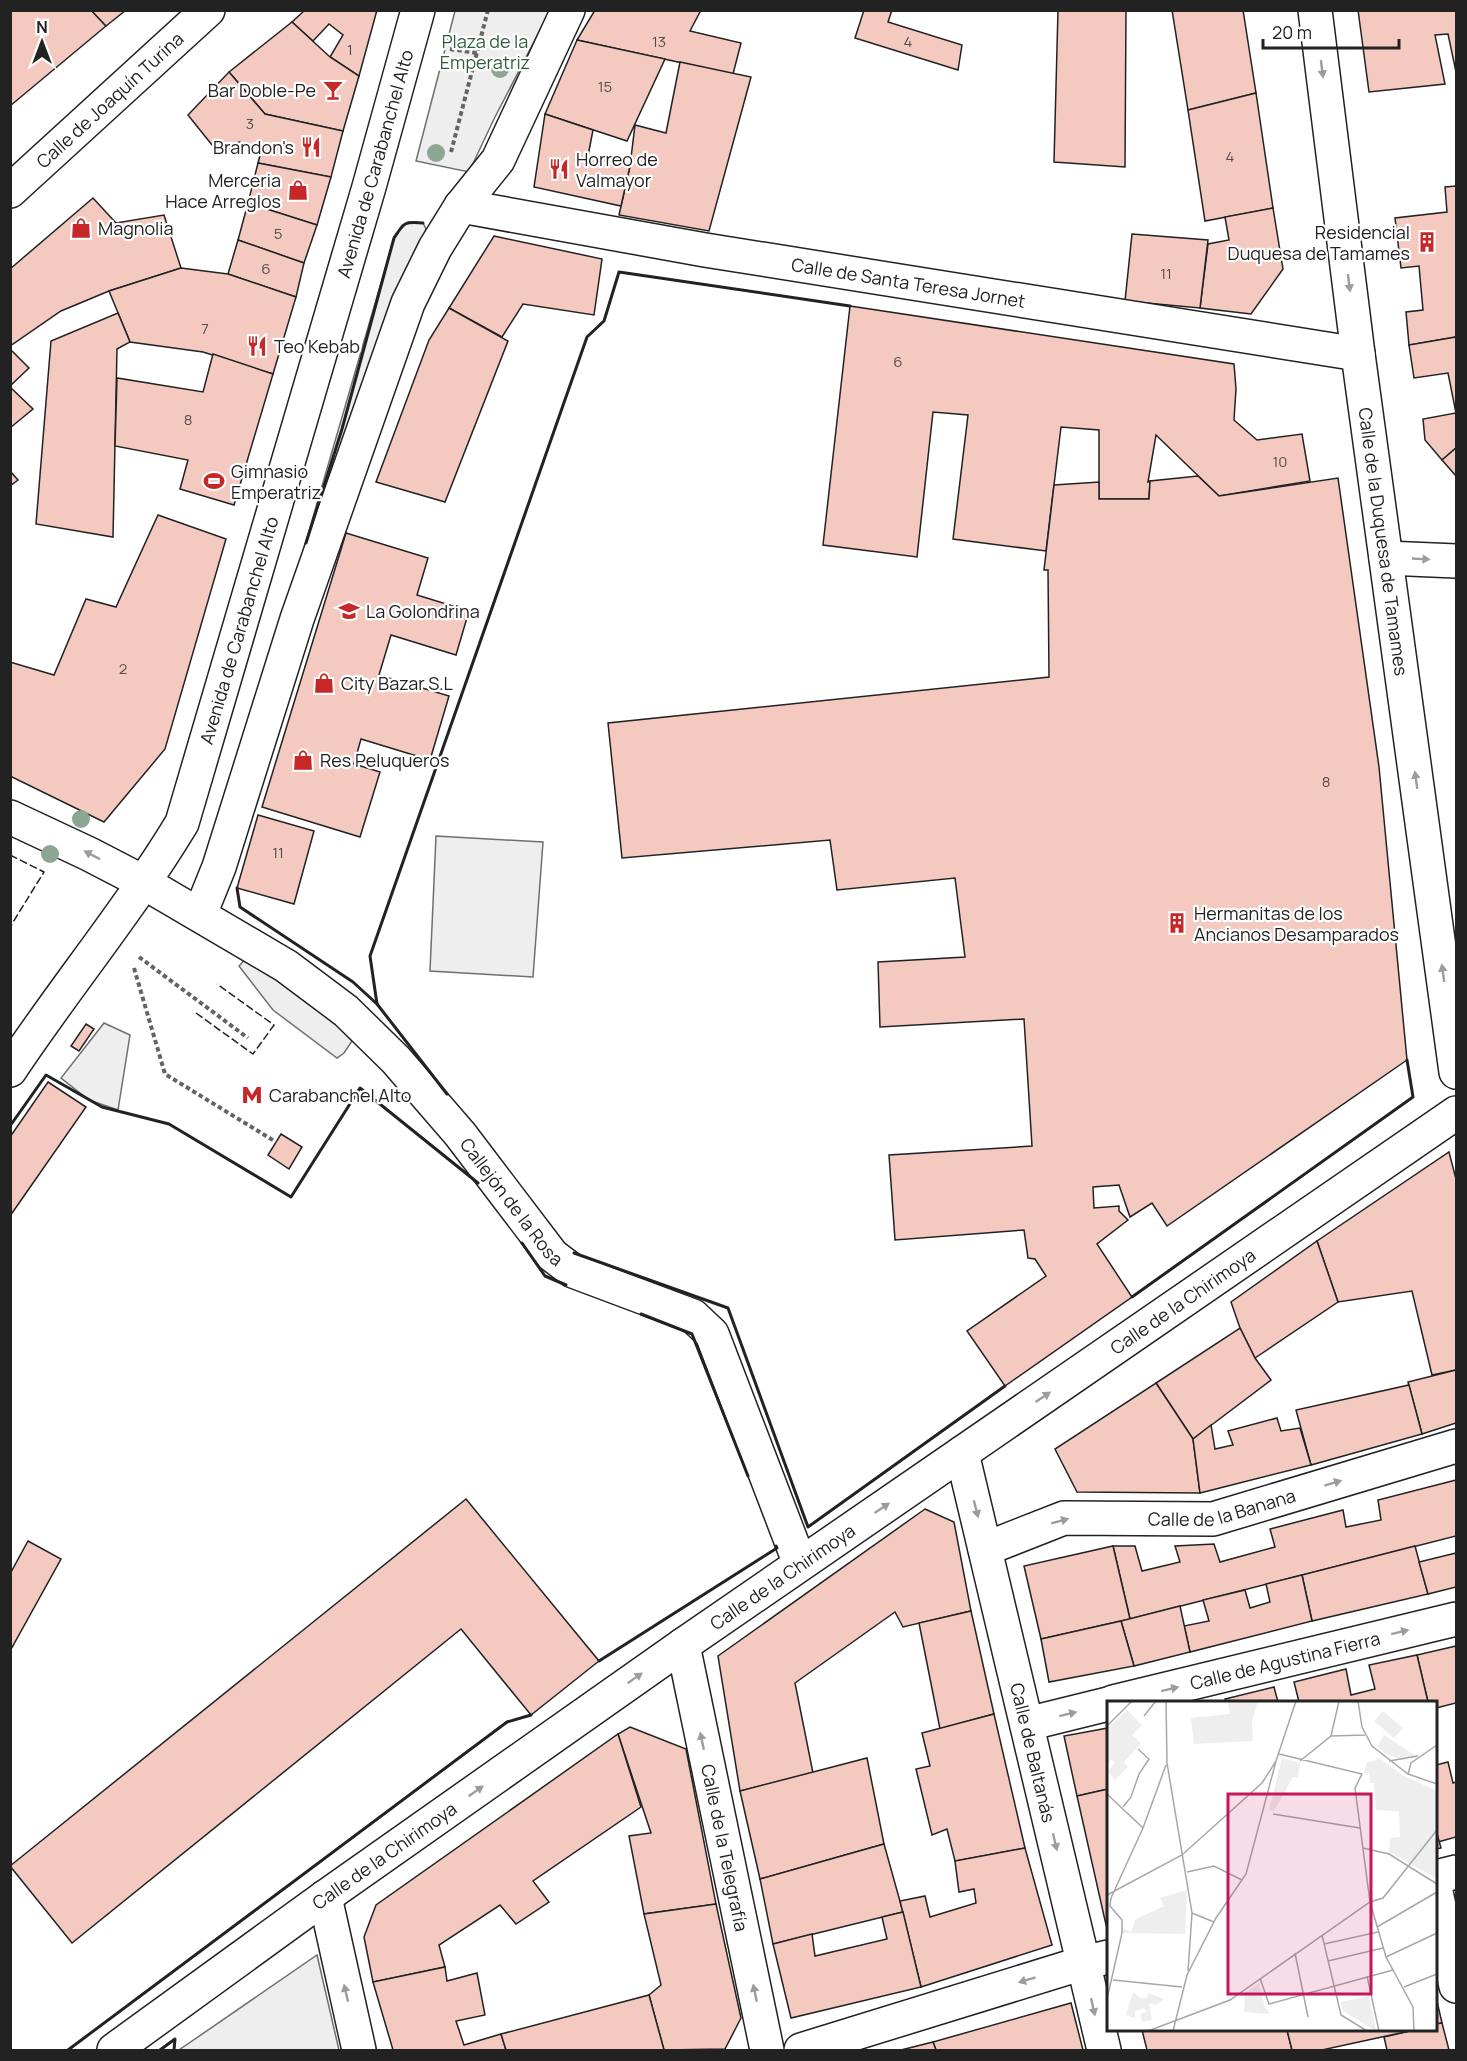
<svg xmlns="http://www.w3.org/2000/svg" width="1467" height="2061" font-family="Manrope,sans-serif">
	<style>
		.green { fill: #eee; stroke: #6f6f6f; stroke-width: 1.5 }
		.building { fill: #f3c9c0; stroke: #222; stroke-width: 1.5 }
		.lines { fill: none; stroke-linecap: round; stroke-linejoin: round }
		.minor-casing { stroke: #222; stroke-width: 36 }
		.major-casing { stroke: #222; stroke-width: 36 }
		.path { stroke: #646464; stroke-width: 4; stroke-dasharray: 4.5 3; stroke-linecap: butt }
		.minor { stroke: #fff; stroke-width: 33 }
		.major { stroke: #fff; stroke-width: 33 }
		.fence { stroke: #222; stroke-width: 1.5; stroke-dasharray: 8 3; stroke-linecap: butt }
		.wall { stroke: #222; stroke-width: 3 }
		.tree { fill: #8da692 }
		.oneway { fill: #9c9c9c }
		.labels { text-anchor: middle; dominant-baseline: central; stroke-width: 4.5; stroke-linejoin: round; paint-order: stroke }
		.number-label { font-size: 15px; fill: #564c4a }
		.park-label { font-size: 18px; fill: #2f5e38; stroke: #fff }
		.poi-label { font-size: 18px; fill: #222; stroke: #fff; text-anchor: start }
		.street-label { font-size: 18px; fill: #222; stroke: #fff }
		.inset-road { fill: none; stroke: #a7a7a7; stroke-width: 1.5 }
		.view { fill: #c2185b; fill-opacity: 0.15; stroke: #c2185b; stroke-width: 3 }
		.inset-edge { fill: none; stroke: #222; stroke-width: 3 }
	</style>
	<rect width="100%" height="100%" fill="#fff"/>
	<g class="green">
		<path d="M455,11h95l-56,108 -25,53 -53,-11z"/>
		<path d="M409,222l14,1 3,6 -124,357h-9l101,-348 8,-13z"/>
		<path d="M436,836l107,6 -10,135 -103,-6z"/>
		<path d="M253,951l51,34 48,56 -8,12 -7,5 -64,-48 -34,-44z"/>
		<path d="M104,1023l26,12 -12,75 -29,-10 -28,-22z"/>
		<path d="M317,1955l22,95h-160z"/>
	</g>
	<g class="building">
		<path d="M10,10h81l15,16 -96,80z"/>
		<path d="M91,10h35l-20,16z"/>
		<path d="M305,10h72l-18,66 -29,-19 13,-22 -14,-11 -16,17 -21,-19z"/>
		<path d="M595,10h106l-11,21 51,12 -8,31 -156,-34z"/>
		<path d="M864,10h28l-4,12 74,23 -4,25 -103,-32z"/>
		<path d="M1058,10h68l-1,157 -71,-5z"/>
		<path d="M1172,10h71l13,83 -68,17z"/>
		<path d="M1358,10h98v62l-8,-38 -13,1 10,49 -76,8z"/>
		<path d="M292,22l38,35 29,19 -16,55 -78,-17 -36,-42z"/>
		<path d="M577,40l88,19 -38,82 -82,-27z"/>
		<path d="M680,62l71,15 -42,154 -90,-16 11,-49 5,-41 31,8z"/>
		<path d="M229,72l36,42 78,17 -12,46 -73,-14 4,-15 -23,-6 -19,13 -32,-40z"/>
		<path d="M1256,93l17,115 -68,13 -17,-111z"/>
		<path d="M545,114l48,16 -5,26 42,10 -9,40 -87,-19z"/>
		<path d="M258,163l73,14 -14,48 -69,-22z"/>
		<path d="M1456,186v151l-47,8 -3,-33 17,-2 -4,-44 -18,2 -6,-50 52,-6 -2,-25z"/>
		<path d="M93,198l23,25 48,-8 17,53 -72,23 -48,20 -51,35v-77z"/>
		<path d="M248,203l69,22 -13,38 -66,-23z"/>
		<path d="M1273,208l10,61 -32,45 -51,-6 8,-64 21,-4 -4,-23z"/>
		<path d="M1132,234l76,6 -8,68 -75,-7z"/>
		<path d="M494,236l108,23 -8,56 -71,-11 -21,33 -53,-29z"/>
		<path d="M238,240l66,23 -8,34 -68,-23z"/>
		<path d="M181,268l47,6 68,23 -23,77 -70,-22 -73,-10 -21,-51z"/>
		<path d="M850,306l384,58 2,25 -2,31 23,20 45,-6 8,47 -91,15 -63,-61 -8,47 2,-1 -1,18h-50v-69l-38,-3 -15,124 -93,-12 15,-124 -35,-3 -16,145 -94,-12z"/>
		<path d="M449,308l59,33 -63,161 -69,-20 53,-142z"/>
		<path d="M118,313l12,29 -13,7 -4,188 -77,-13 15,-183z"/>
		<path d="M1456,337v111l-14,12 -17,-20 -2,-21 33,-6 -8,-40 -34,5 -5,-33z"/>
		<path d="M10,349l19,19 -19,18z"/>
		<path d="M213,354l60,20 -39,131 -54,-16 8,-29 -73,-14 2,-68 86,14z"/>
		<path d="M10,387l23,22 -23,19z"/>
		<path d="M1456,448v28l-14,-16z"/>
		<path d="M10,471l8,9 -8,6z"/>
		<path d="M1198,476l21,20 119,-18 41,289 28,293 -240,166 -15,-23 -22,14 -11,-32 -26,2 1,21 25,-2v5l9,9 -31,24 35,53 -127,89 -38,-55 79,-55 -11,-17 -7,-1 -4,-28 -129,10 -6,-85 143,-9 -8,-127 -144,8 -2,-65 87,-5 -10,-79 -118,12 -7,-50 -208,18 -14,-135 441,-46 -1,-107h-4l10,-85 45,-3v17h50l1,-18z"/>
		<path d="M158,515l68,24 -61,210 -61,73 -94,-46v-114l44,13 32,-76 30,8z"/>
		<path d="M346,533l82,25 -11,37 52,16 -13,44 -65,-20 -12,40 70,21 -19,64 -69,-21 -7,25 26,8 -20,65 -98,-30z"/>
		<path d="M258,815l56,16 -20,73 -57,-16z"/>
		<path d="M86,1024l8,5 -15,22 -8,-5z"/>
		<path d="M48,1082l38,25 -76,109v-79z"/>
		<path d="M281,1134l21,13 -13,22 -21,-14z"/>
		<path d="M1449,1152l7,27v191l-24,5 -20,-84 -74,11 -21,-61z"/>
		<path d="M1317,1241l21,61 -83,56 -15,-30 -9,-26z"/>
		<path d="M1240,1328l15,30 16,22 -78,59 -37,-56z"/>
		<path d="M1456,1370v53l-34,11 -14,-52z"/>
		<path d="M1156,1383l37,56 7,54 -123,-1 -22,-43z"/>
		<path d="M1409,1385l13,49 -111,31 -15,-55z"/>
		<path d="M1277,1418l4,13 19,-3 11,37 -111,28 -7,-54 18,-14 4,24 18,-4 -5,-14z"/>
		<path d="M1456,1480v56l-326,83 -17,-73h22l7,25 38,-9 -5,-16 39,-2 6,18 55,-15 -5,-18 73,-19 3,17 35,-7 -3,-20z"/>
		<path d="M466,1499l133,162 -68,54 -70,-86 -389,314 -62,-77z"/>
		<path d="M925,1509l29,13 17,89 -68,16 -8,-15 -100,71 18,90 -73,18 -22,-135z"/>
		<path d="M28,1541l33,18 -51,92v-77z"/>
		<path d="M1113,1546l17,73 -89,20 -17,-73z"/>
		<path d="M1415,1546l13,48 -116,27 -10,-46z"/>
		<path d="M1456,1553v34l-28,7 -9,-32z"/>
		<path d="M1302,1575l10,46 -122,31 -6,-26 25,-5 -6,-21 42,-10 5,18 20,-6 -4,-18z"/>
		<path d="M1180,1606l10,46 -56,14 -13,-45z"/>
		<path d="M971,1611l23,103 -54,15 -21,-106z"/>
		<path d="M1121,1621l13,45 -85,16 -8,-43z"/>
		<path d="M1456,1646v57l-20,5v-6h-8l-11,-47z"/>
		<path d="M1417,1655l11,47h-129l-5,-20 52,-13 5,26 24,-6 -6,-24z"/>
		<path d="M1274,1687l4,15h-52l-1,-3z"/>
		<path d="M994,1714l31,134 -70,13 -8,-32 -15,6 -16,-66 14,-3 -8,-33z"/>
		<path d="M630,1727l56,22 30,155 -72,10 -15,-78 22,-3 -33,-99z"/>
		<path d="M1108,1728v61l-31,7 -13,-60z"/>
		<path d="M618,1734l23,73 -108,74 16,21 -33,22 -16,-19 -61,40 6,22 -72,15 -9,-45 12,-32z"/>
		<path d="M867,1758l17,86 -124,35 -20,-88z"/>
		<path d="M1448,1762l5,21 3,-1v55l-18,5 -2,-12v-65z"/>
		<path d="M1108,1789v135l-2,1 -29,-129z"/>
		<path d="M1436,1830l5,18 -5,1z"/>
		<path d="M884,1844l19,68 -130,32 -13,-65z"/>
		<path d="M1025,1848l27,97 -131,42 -21,-86 25,-5 5,21 46,-14 -2,-14 -15,3 -4,-31z"/>
		<path d="M716,1904l25,114 -16,31 -61,1 -15,-55 12,-10 -17,-71z"/>
		<path d="M903,1912l18,75 -130,31 -18,-74 39,-10 3,22 72,-17 -5,-22z"/>
		<path d="M445,1967l2,14 30,-8 8,42 -29,6 8,24 37,-11 5,16h-113l-20,-68z"/>
		<path d="M649,1995l15,55h-158l-5,-16z"/>
		<path d="M1436,1997l6,26 -6,1z"/>
		<path d="M1071,2003l12,47h-147l-3,-8z"/>
		<path d="M1442,2023l7,27h-62l-3,-13 30,-7h22v-6z"/>
		<path d="M1142,2030h145l5,20h-145z"/>
		<path d="M1287,2030h127l-92,20h-30z"/>
		<path d="M933,2042l3,8h-35z"/>
	</g>
	<g class="lines">
		<g class="minor-casing">
			<g id="minor">
				<path id="s1" d="M1315,10l43,344 98,718"/>
				<path id="s2" d="M461,206l244,44 653,104"/>
				<path d="M1386,558l70,3"/>
				<path id="s3" d="M10,817l79,37 54,28 143,84 60,45 50,49 64,74 92,121 21,16 120,45 19,18 88,230"/>
				<path d="M200,914l19,-47 78,-248 111,-316 27,-55 26,-42 37,-46 70,-150"/>
				<path id="s4" d="M962,1453l142,597"/>
				<path id="s5" d="M985,1549l79,-31 149,1 243,-73"/>
				<path id="s6" d="M683,1645l84,405"/>
				<path id="s7" d="M1113,1702l343,-83"/>
				<path d="M1027,1724l81,-20"/>
				<path d="M1436,1877l20,-5"/>
				<path d="M1436,1892l20,94"/>
				<path d="M325,1897l34,153"/>
				<path id="s8" d="M114,2050l211,-153 358,-252 773,-532"/>
				<path d="M801,2050l282,-87 25,-6"/>
			</g>
		</g>
		<g class="major-casing">
			<g id="major">
				<path id="s9" d="M10,191l198,-181"/>
				<path id="s10" d="M10,1070c56,-84 120,-161 172,-247l187,-636 49,-177"/>
			</g>
		</g>
		<g class="path">
			<path d="M450,49l27,4"/>
			<path d="M451,152l37,-142"/>
			<path d="M139,957l109,81"/>
			<path d="M134,968l31,106 111,68"/>
		</g>
		<use href="#minor" class="minor"/>
		<use href="#major" class="major"/>
		<g class="fence">
			<path d="M10,855l34,17 -34,55"/>
			<path d="M196,1013l57,41 21,-29 -57,-41"/>
		</g>
		<g class="wall">
			<path d="M306,543l36,-114 52,-191c10,-15 10,-17 29,-15"/>
			<path d="M237,888l3,19 113,75 24,22"/>
			<path d="M447,1094l-70,-90 -7,-48 217,-619 17,-16 15,-49 231,34"/>
			<path d="M10,1126l36,-51 56,32 67,17 122,73 69,-109 118,95"/>
			<path d="M522,1243l23,33 21,9"/>
			<path d="M574,1253l154,55 80,219 197,-141"/>
			<path d="M1132,1297l281,-200 -6,-37"/>
			<path d="M641,1314l51,20 56,142"/>
			<path d="M599,1661l178,-113 -1,-2"/>
			<path d="M68,2050l439,-328 24,-7"/>
			<path d="M160,2050l15,-11 -1,11"/>
		</g>
	</g>
	<g class="tree">
		<circle cx="500" cy="69" r="9"/>
		<circle cx="436" cy="153" r="9"/>
		<circle cx="81" cy="819" r="9"/>
		<circle cx="50" cy="854" r="9"/>
	</g>
	<defs><path id="oneway-solid" d="M-6-.8H1V-3.2L6.5 0L1 3.2V.8H-6Z" transform="scale(1.5)"/></defs>
	<g class="oneway">
		<use href="#oneway-solid" transform="translate(1322 69) rotate(83)"/>
		<use href="#oneway-solid" transform="translate(1349 283) rotate(83)"/>
		<use href="#oneway-solid" transform="translate(1421 559) rotate(3)"/>
		<use href="#oneway-solid" transform="translate(1416 780) rotate(-98)"/>
		<use href="#oneway-solid" transform="translate(92 855) rotate(-153)"/>
		<use href="#oneway-solid" transform="translate(1443 973) rotate(-98)"/>
		<use href="#oneway-solid" transform="translate(1043 1397) rotate(-34)"/>
		<use href="#oneway-solid" transform="translate(1333 1483) rotate(-17)"/>
		<use href="#oneway-solid" transform="translate(882 1508) rotate(-34)"/>
		<use href="#oneway-solid" transform="translate(976 1509) rotate(76)"/>
		<use href="#oneway-solid" transform="translate(1060 1521) rotate(-15)"/>
		<use href="#oneway-solid" transform="translate(1400 1632) rotate(-14)"/>
		<use href="#oneway-solid" transform="translate(635 1678) rotate(-35)"/>
		<use href="#oneway-solid" transform="translate(1170 1689) rotate(-14)"/>
		<use href="#oneway-solid" transform="translate(1068 1714) rotate(-14)"/>
		<use href="#oneway-solid" transform="translate(702 1741) rotate(-102)"/>
		<use href="#oneway-solid" transform="translate(476 1791) rotate(-35)"/>
		<use href="#oneway-solid" transform="translate(1055 1842) rotate(77)"/>
		<use href="#oneway-solid" transform="translate(1027 1980) rotate(163)"/>
		<use href="#oneway-solid" transform="translate(346 1993) rotate(-103)"/>
		<use href="#oneway-solid" transform="translate(755 1993) rotate(-102)"/>
		<use href="#oneway-solid" transform="translate(1093 2007) rotate(77)"/>
	</g>
	<defs>
		<g id="bar-bare" transform="scale(1.62)"><path d="M-6-5H6L.8 .8V4.5H3.5V6h-7V4.5H-.8V.8Z" fill="#c62828" stroke="#fff" stroke-width="2.5" paint-order="stroke"/></g>
		<g id="restaurant-bare" transform="scale(1.62)"><path d="M-5-6h1v4h1v-4h1v4h1v-4h1v5L-1.5 .5V6h-2V.5L-5-1ZM5-6V6H3V1.5H1.5Q1.5-4 5-6Z" fill="#c62828" stroke="#fff" stroke-width="2.5" paint-order="stroke"/></g>
		<g id="shop-bare" transform="scale(1.62)"><path d="M-5-2.5h2.3a2.7 3.5 0 0 1 5.4 0H5L5.5 6h-11ZM-1.5-2.5h3a1.5 2.3 0 0 0-3 0Z" fill="#c62828" stroke="#fff" stroke-width="2.5" paint-order="stroke"/></g>
		<g id="building-bare" transform="scale(1.62)"><path d="M-4-6H4V6H1V3H-1V6H-4ZM-2.5-4.3h1.7v1.8h-1.7ZM.8-4.3h1.7v1.8H.8ZM-2.5-1h1.7V.8h-1.7ZM.8-1h1.7V.8H.8Z" fill="#c62828" stroke="#fff" stroke-width="2.5" paint-order="stroke"/></g>
		<g id="stadium-bare" transform="scale(1.62)"><path d="M0-5a6.5 5 0 1 0 0 10a6.5 5 0 1 0 0-10ZM-3.5-1.8h7v3.6h-7Z" fill="#c62828" stroke="#fff" stroke-width="2.5" paint-order="stroke"/></g>
		<g id="school-bare" transform="scale(1.62)"><path d="M0-5L7-2L0 1L-7-2ZM-4 1L0 2.5L4 1V4Q0 6-4 4Z" fill="#c62828" stroke="#fff" stroke-width="2.5" paint-order="stroke"/></g>
		<g id="metro-bare" transform="scale(1.62)"><path d="M-5.5 5V-5H-3L0 0L3-5H5.5V5H3V-.5L0 4L-3-.5V5Z" fill="#c62828" stroke="#fff" stroke-width="2.5" paint-order="stroke"/></g>
	</defs>
	<g fill-rule="evenodd">
		<use href="#bar-bare" x="333" y="90"/>
		<use href="#restaurant-bare" x="311" y="147"/>
		<use href="#restaurant-bare" x="559" y="169"/>
		<use href="#shop-bare" x="298" y="190"/>
		<use href="#shop-bare" x="81" y="228"/>
		<use href="#building-bare" x="1427" y="242"/>
		<use href="#restaurant-bare" x="257" y="346"/>
		<use href="#stadium-bare" x="214" y="481"/>
		<use href="#school-bare" x="349" y="611"/>
		<use href="#shop-bare" x="324" y="683"/>
		<use href="#shop-bare" x="303" y="760"/>
		<use href="#building-bare" x="1177" y="923"/>
		<use href="#metro-bare" x="252" y="1095"/>
	</g>
	<g class="labels">
		<g class="number-label">
			<text x="659" y="41">13</text>
			<text x="908" y="41">4</text>
			<text x="350" y="49">1</text>
			<text x="605" y="86">15</text>
			<text x="250" y="123">3</text>
			<text x="1230" y="156">4</text>
			<text x="278" y="233">5</text>
			<text x="266" y="268">6</text>
			<text x="1166" y="273">11</text>
			<text x="205" y="328">7</text>
			<text x="898" y="361">6</text>
			<text x="188" y="419">8</text>
			<text x="1280" y="461">10</text>
			<text x="123" y="668">2</text>
			<text x="1326" y="781">8</text>
			<text x="278" y="852">11</text>
		</g>
		<g class="park-label">
			<text x="485" y="41">Plaza de la<tspan x="485" dy="21">Emperatriz</tspan></text>
		</g>
		<g class="poi-label">
			<text x="316" y="90" text-anchor="end">Bar Doble-Pe</text>
			<text x="294" y="147" text-anchor="end">Brandon's</text>
			<text x="576" y="159">Horreo de<tspan x="576" dy="21">Valmayor</tspan></text>
			<text x="281" y="180" text-anchor="end">Merceria<tspan x="281" dy="21">Hace Arreglos</tspan></text>
			<text x="98" y="228">Magnolia</text>
			<text x="1410" y="232" text-anchor="end">Residencial<tspan x="1410" dy="21">Duquesa de Tamames</tspan></text>
			<text x="274" y="346">Teo Kebab</text>
			<text x="231" y="471">Gimnasio<tspan x="231" dy="21">Emperatriz</tspan></text>
			<text x="366" y="611">La Golondrina</text>
			<text x="341" y="683">City Bazar S.L</text>
			<text x="320" y="760">Res Peluqueros</text>
			<text x="1194" y="913">Hermanitas de los<tspan x="1194" dy="21">Ancianos Desamparados</tspan></text>
			<text x="269" y="1095">Carabanchel Alto</text>
		</g>
		<g class="street-label">
			<text stroke="none"><textPath href="#s9" startOffset="135">Calle de Joaquín Turina</textPath></text>
			<text stroke="none"><textPath href="#s10" startOffset="988">Avenida de Carabanchel Alto</textPath></text>
			<text stroke="none"><textPath href="#s2" startOffset="454">Calle de Santa Teresa Jornet</textPath></text>
			<text stroke="none"><textPath href="#s1" startOffset="536">Calle de la Duquesa de Tamames</textPath></text>
			<text stroke="none"><textPath href="#s10" startOffset="502">Avenida de Carabanchel Alto</textPath></text>
			<text stroke="none"><textPath href="#s3" startOffset="642">Callejón de la Rosa</textPath></text>
			<text stroke="none"><textPath href="#s8" startOffset="1305">Calle de la Chirimoya</textPath></text>
			<text stroke="none"><textPath href="#s5" startOffset="244">Calle de la Banana</textPath></text>
			<text stroke="none"><textPath href="#s8" startOffset="819">Calle de la Chirimoya</textPath></text>
			<text stroke="none"><textPath href="#s7" startOffset="177">Calle de Agustina Fierra</textPath></text>
			<text stroke="none"><textPath href="#s4" startOffset="308">Calle de Baltanás</textPath></text>
			<text stroke="none"><textPath href="#s6" startOffset="207">Calle de la Telegrafía</textPath></text>
			<text stroke="none"><textPath href="#s8" startOffset="333">Calle de la Chirimoya</textPath></text>
		</g>
	</g>
	<g transform="translate(1107 1701)">
		<rect width="330" height="330" fill="#fff"/>
		<path d="M121,0h30l-6,20 1,20 -59,3 -3,-26 39,-4zM20,9l15,15 -10,10 9,8 -17,19 4,5 -13,13 -7,-8 7,-10 -4,-2 -4,4v-35zM276,10l20,17 -9,10 -20,-17zM277,34l32,21 -14,4 -16,-6 -9,-8zM271,56l24,18 35,16v39l-5,7 5,3v39l-48,-27 1,-14 10,-1 -1,-26 -23,-1 -2,-27h-4l-1,-10h-5l3,-11 8,-1zM175,57l18,5 -2,14h-5l-19,34 -5,-1zM80,189l-2,44 -63,-1v-5l9,4 5,-13 28,-13 -4,-8zM152,282l6,24 5,7 -26,-2 1,-19zM26,291l7,6h7l1,-5 16,6 -9,6 -6,-2 3,17 -9,2 -3,-7 6,-3 -2,-4 -9,3v7l-9,-3zM262,295l7,35 -33,-20 -2,-9z" fill="#eee"/>
		<path class="inset-road" d="M59,0l1,62 25,150 -4,58M251,0l4,26 10,19 36,28 29,10M37,15l12,-15M0,25l25,-25M224,35l34,-1M172,53l83,20 -7,14 15,114 16,55 27,50 1,24M193,60l31,-25 8,-35M282,60l29,-5M301,73l3,-11 26,-18M0,93l36,34M16,106l8,-10 8,-23 10,-15 -11,-10M166,113l87,14M256,147l26,6 48,30M80,171l27,-6 28,14M0,194l75,-40 80,-72 14,-22 20,-60M85,212l22,9M270,226l60,-35M215,234l19,80 26,16M217,243l54,-12M188,252l13,64M279,256l51,-24M221,260l55,-13M260,275l12,55M153,277l9,26 124,-34M6,279l69,7M297,286l33,-13M0,298l15,-66v-13l-12,-14 1,-8 32,-70 23,-63M41,330l82,-31 140,-98 13,-4 54,-68M66,330l14,-56 29,-57 30,-44 30,-113"/>
		<path class="view" d="M121,93h143v200h-143z"/>
		<rect width="330" height="330" class="inset-edge"/>
	</g>
	<rect width="1467" height="2061" fill="none" stroke="#222222" stroke-width="24"/>
	<g transform="translate(42 42)" stroke="#ffffff" stroke-width="4.5" paint-order="stroke">
	<path d="M0-4.5L10 22L0 15L-10 22Z" fill="#222222"/>
	<text y="-9" font-size="16" font-weight="bold" text-anchor="middle" fill="#222222">N</text>
	</g>
	<path d="M1263 39v9h136v-9" fill="none" stroke="#222222" stroke-width="3"/>
	<text x="1272" y="39" font-size="18" fill="#222222" stroke="#ffffff" stroke-width="4.5" paint-order="stroke">20 m</text>
</svg>
